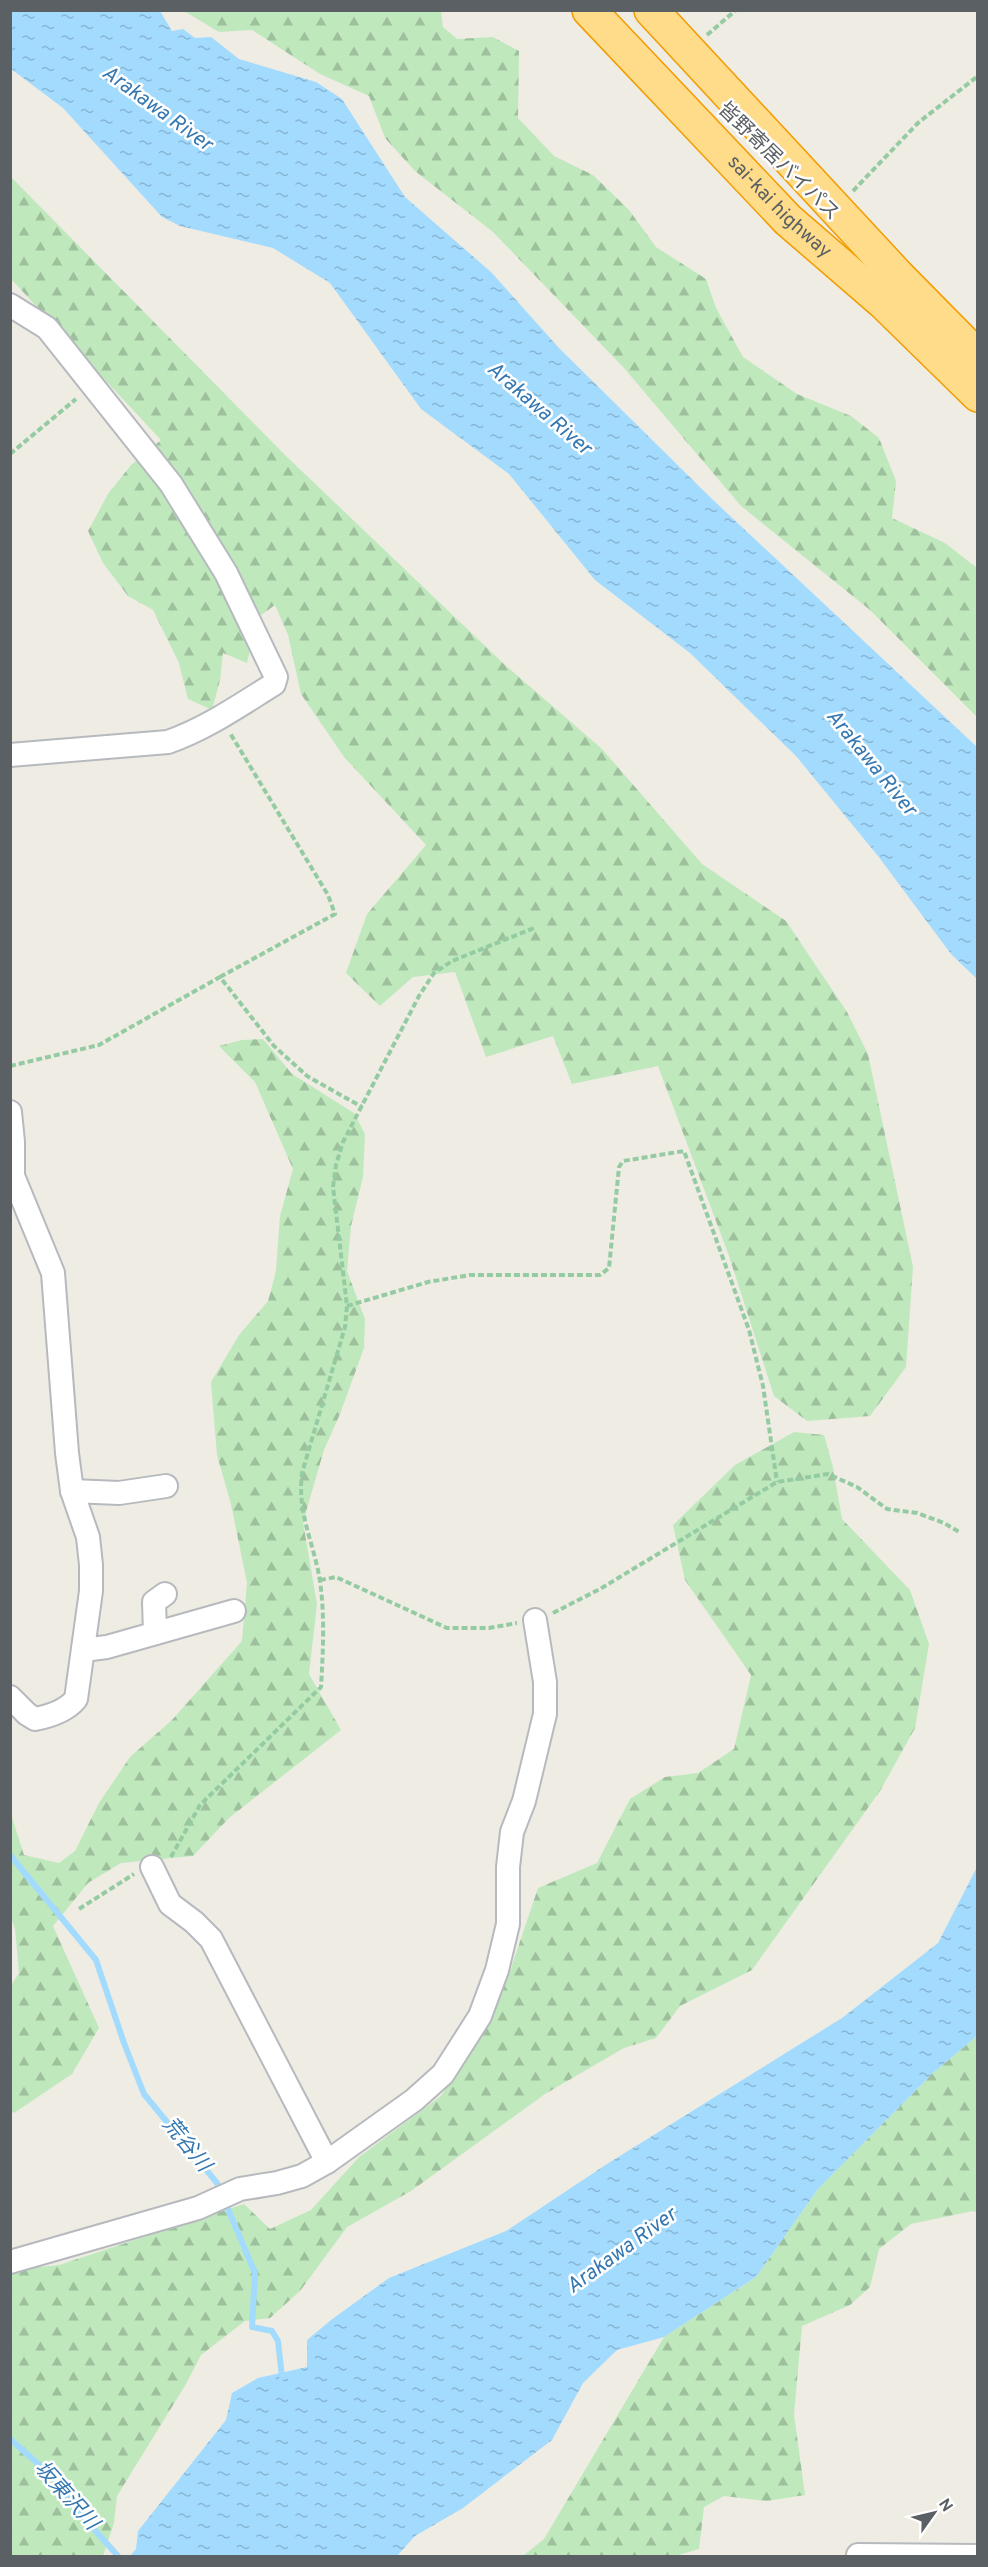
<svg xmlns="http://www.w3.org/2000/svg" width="988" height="2567" font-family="Overpass,'Noto Sans JP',sans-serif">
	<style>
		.forest { fill: url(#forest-firs) }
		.water { fill: url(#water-ripples) }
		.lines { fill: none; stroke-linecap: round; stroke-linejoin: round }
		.stream { stroke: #a3dbff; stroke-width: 6 }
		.minor-casing { stroke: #b6babe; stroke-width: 26 }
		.highway-casing { stroke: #f29c00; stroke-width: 36 }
		.path { stroke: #95cba2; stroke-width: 4; stroke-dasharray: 6 3; stroke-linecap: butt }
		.minor { stroke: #fff; stroke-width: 22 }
		.highway { stroke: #ffdc8a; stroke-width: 33 }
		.labels { text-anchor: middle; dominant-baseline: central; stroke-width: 5; stroke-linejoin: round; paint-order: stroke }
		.street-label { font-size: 20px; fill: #5b6065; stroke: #fff }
		.water-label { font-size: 21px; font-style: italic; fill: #3577b1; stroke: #fff }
	</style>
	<defs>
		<pattern id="forest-firs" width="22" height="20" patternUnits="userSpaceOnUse" patternTransform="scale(1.5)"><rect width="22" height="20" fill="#bfe9bd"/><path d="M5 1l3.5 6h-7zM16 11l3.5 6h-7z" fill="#9ec09d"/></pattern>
		<pattern id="water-ripples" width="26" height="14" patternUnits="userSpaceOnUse" patternTransform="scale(1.5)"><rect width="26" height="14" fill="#a3dbff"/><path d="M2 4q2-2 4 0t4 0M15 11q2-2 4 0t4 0" fill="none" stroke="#88b5d2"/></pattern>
	</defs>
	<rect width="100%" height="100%" fill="#efece3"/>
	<g class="forest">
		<path d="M184,11h257l2,16 14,12 36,-2 26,14 -1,67 36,38 39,19 36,35 27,37 50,32 10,29 27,49 54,37 54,22 28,22 17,43 -4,37 53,25 32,25v149l-107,-107 -129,-104 -117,-138 -131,-136 -78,-61 -30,-33 -16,-42 -49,-22 -68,-44 -33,2z"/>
		<path d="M10,176l276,280 219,209 97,84 100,115 84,57 61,91 21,42 45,213 -7,100 -36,49 -63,5 -33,-25 -45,-140 -71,-190 -86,18 -19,-48 -67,21 -31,-85 -42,5 -33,29 -34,-33 21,-59 59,-69 -82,-88 -43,-63 -13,-59 -13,-30 -18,13 -10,45 -24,-10 -3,27 -8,30 -24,-11 -9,-36 -26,-53 -25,-14 -25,-33 -15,-32 20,-37 23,-29 30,-25 -150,-161z"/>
		<path d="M263,1039l29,35 62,39 11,21 -2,43 -12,49 -4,45 18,48 -1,29 -24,66 -16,36 -21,72 14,82 -8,70 32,56 -112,88 -36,38 -72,7 -33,20 -35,43 46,102 -27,46 -58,39 -4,-2v-124l9,-14 -4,-44 -4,-12 -1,-106 14,44 35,8 16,-12 24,-48 31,-46 42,-37 70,-79 5,-58 -16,-79 -14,-49 -6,-73 28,-47 29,-34 8,-30 4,-55 13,-47 -38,-87 -36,-36 23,-6z"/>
		<path d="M794,1432l30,3 9,32 9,52 68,71 19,54 -14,84 -35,63 -128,179 -72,36 -24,32 -32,10 -79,46 -134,97 -64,36 -47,64 -30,27 -25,3 -44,34 -15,29 -69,112 -3,27 -11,33h-92l-1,-286 49,-5 185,-61 26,25 41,-19 48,-53 82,-61 38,-58 30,-64 29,-86 59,-25 33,-64 35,-22 33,-4 36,-24 17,-74 -66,-95 -12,-55 62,-60z"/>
		<path d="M977,2036v177l-4,-2 -62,13 -32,25 -9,38 -20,18 -48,21 -8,88 11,81 -38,6 -43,-5 -20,11 -5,42 -24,7h-152l21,-17 120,-202 92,-60 62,-88 115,-116z"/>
	</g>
	<g class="water">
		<path d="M10,11h150l12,20 11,-2 12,9 16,-1 28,22 77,23 26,17 63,98 87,76 67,75 153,151 265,248v232l-26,-25 -73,-98 -82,-100 -106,-103 -95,-73 -86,-106 -88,-65 -91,-126 -57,-35 -93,-22 -18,-9 -99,-109 -52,-39z"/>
		<path d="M977,1867v169l-44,37 -115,116 -62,88 -92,60 -47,13 -34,33 -31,57 -89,68 -48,28 -18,20h-267l6,-7 2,-18 88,-111 6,-27 26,-15 49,-11v-27l24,-20 58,-42 117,-47 101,-67 235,-146 96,-75z"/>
	</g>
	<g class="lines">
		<g class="stream">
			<path d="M10,1855l86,105 28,83 20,51 73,89 38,90 -3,54 20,4 6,10 4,36"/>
			<path d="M10,2439l43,38 29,39 36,40"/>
		</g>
		<g class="minor-casing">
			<g id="minor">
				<path d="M10,305l37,23 124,156 55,89 50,104 -2,7c-34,21 -68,45 -106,58l-158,13"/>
				<path d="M10,1112l3,30v34l40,97 14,180 5,38 16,46 3,28v26l-15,108c-10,12 -25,17 -41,20l-8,-5 -17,-17"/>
				<path d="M72,1491l47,2 47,-7"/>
				<path d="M155,1633l-1,-31 11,-8"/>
				<path d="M83,1650l24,-3 127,-36"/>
				<path d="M152,1867l18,37 24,18 17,17 116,223"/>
				<path d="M10,2262l188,-54 42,-19 37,-6 25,-7 25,-14 87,-62 29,-26 37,-58 17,-46 11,-46v-57l4,-35 12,-31 21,-87v-32l-10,-62"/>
				<path d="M858,2555l120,1"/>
			</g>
		</g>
		<g class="highway-casing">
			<g id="highway">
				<path id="s1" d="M589,10l199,210 95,82 95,93"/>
				<path d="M651,10l247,266 80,81"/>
			</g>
		</g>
		<g class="path">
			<path d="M707,35l29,-25"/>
			<path d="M853,191l66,-69 59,-46"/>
			<path d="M10,454l66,-55"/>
			<path d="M220,977l115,-63 -7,-19 -98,-162"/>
			<path d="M10,1066l89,-21 121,-68 54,69 33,30 55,31"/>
			<path d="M347,1306l81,-24 42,-7h130l9,-7 10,-101 4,-6 61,-10 65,179 14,56 14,96"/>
			<path d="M320,1580l16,-3 111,51h42l28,-5"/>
			<path d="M553,1613l47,-24 177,-107 51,-8 29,13 30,22 30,4 27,10 17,10"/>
			<path d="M171,1857l29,-52 121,-118c2,-35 4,-70 -1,-106 -6,-38 -23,-67 -18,-108l43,-146 2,-21 -14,-119 3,-22 7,-23 76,-146 15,-23 18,-12 82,-33"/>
			<path d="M79,1909l55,-35"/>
		</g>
		<use href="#minor" class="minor"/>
		<use href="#highway" class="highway"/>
	</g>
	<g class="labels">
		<g class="street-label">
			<text transform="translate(778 162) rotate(44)">皆野寄居バイパス</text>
			<text stroke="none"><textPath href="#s1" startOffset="274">sai-kai highway</textPath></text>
		</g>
		<g class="water-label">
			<text transform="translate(157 109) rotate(36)">Arakawa River</text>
			<text transform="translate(539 409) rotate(41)">Arakawa River</text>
			<text transform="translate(871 763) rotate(51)">Arakawa River</text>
			<text transform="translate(186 2145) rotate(51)">荒谷川</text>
			<text transform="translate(622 2251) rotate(-36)">Arakawa River</text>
			<text transform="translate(66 2496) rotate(48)">坂東沢川</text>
		</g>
	</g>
	<rect width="988" height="2567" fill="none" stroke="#5b6065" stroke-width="24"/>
	<g transform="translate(934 2513) rotate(56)" stroke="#ffffff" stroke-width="4.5" paint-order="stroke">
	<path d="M0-4.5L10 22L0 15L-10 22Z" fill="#5b6065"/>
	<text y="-9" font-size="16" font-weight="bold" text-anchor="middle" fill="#5b6065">N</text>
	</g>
</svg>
